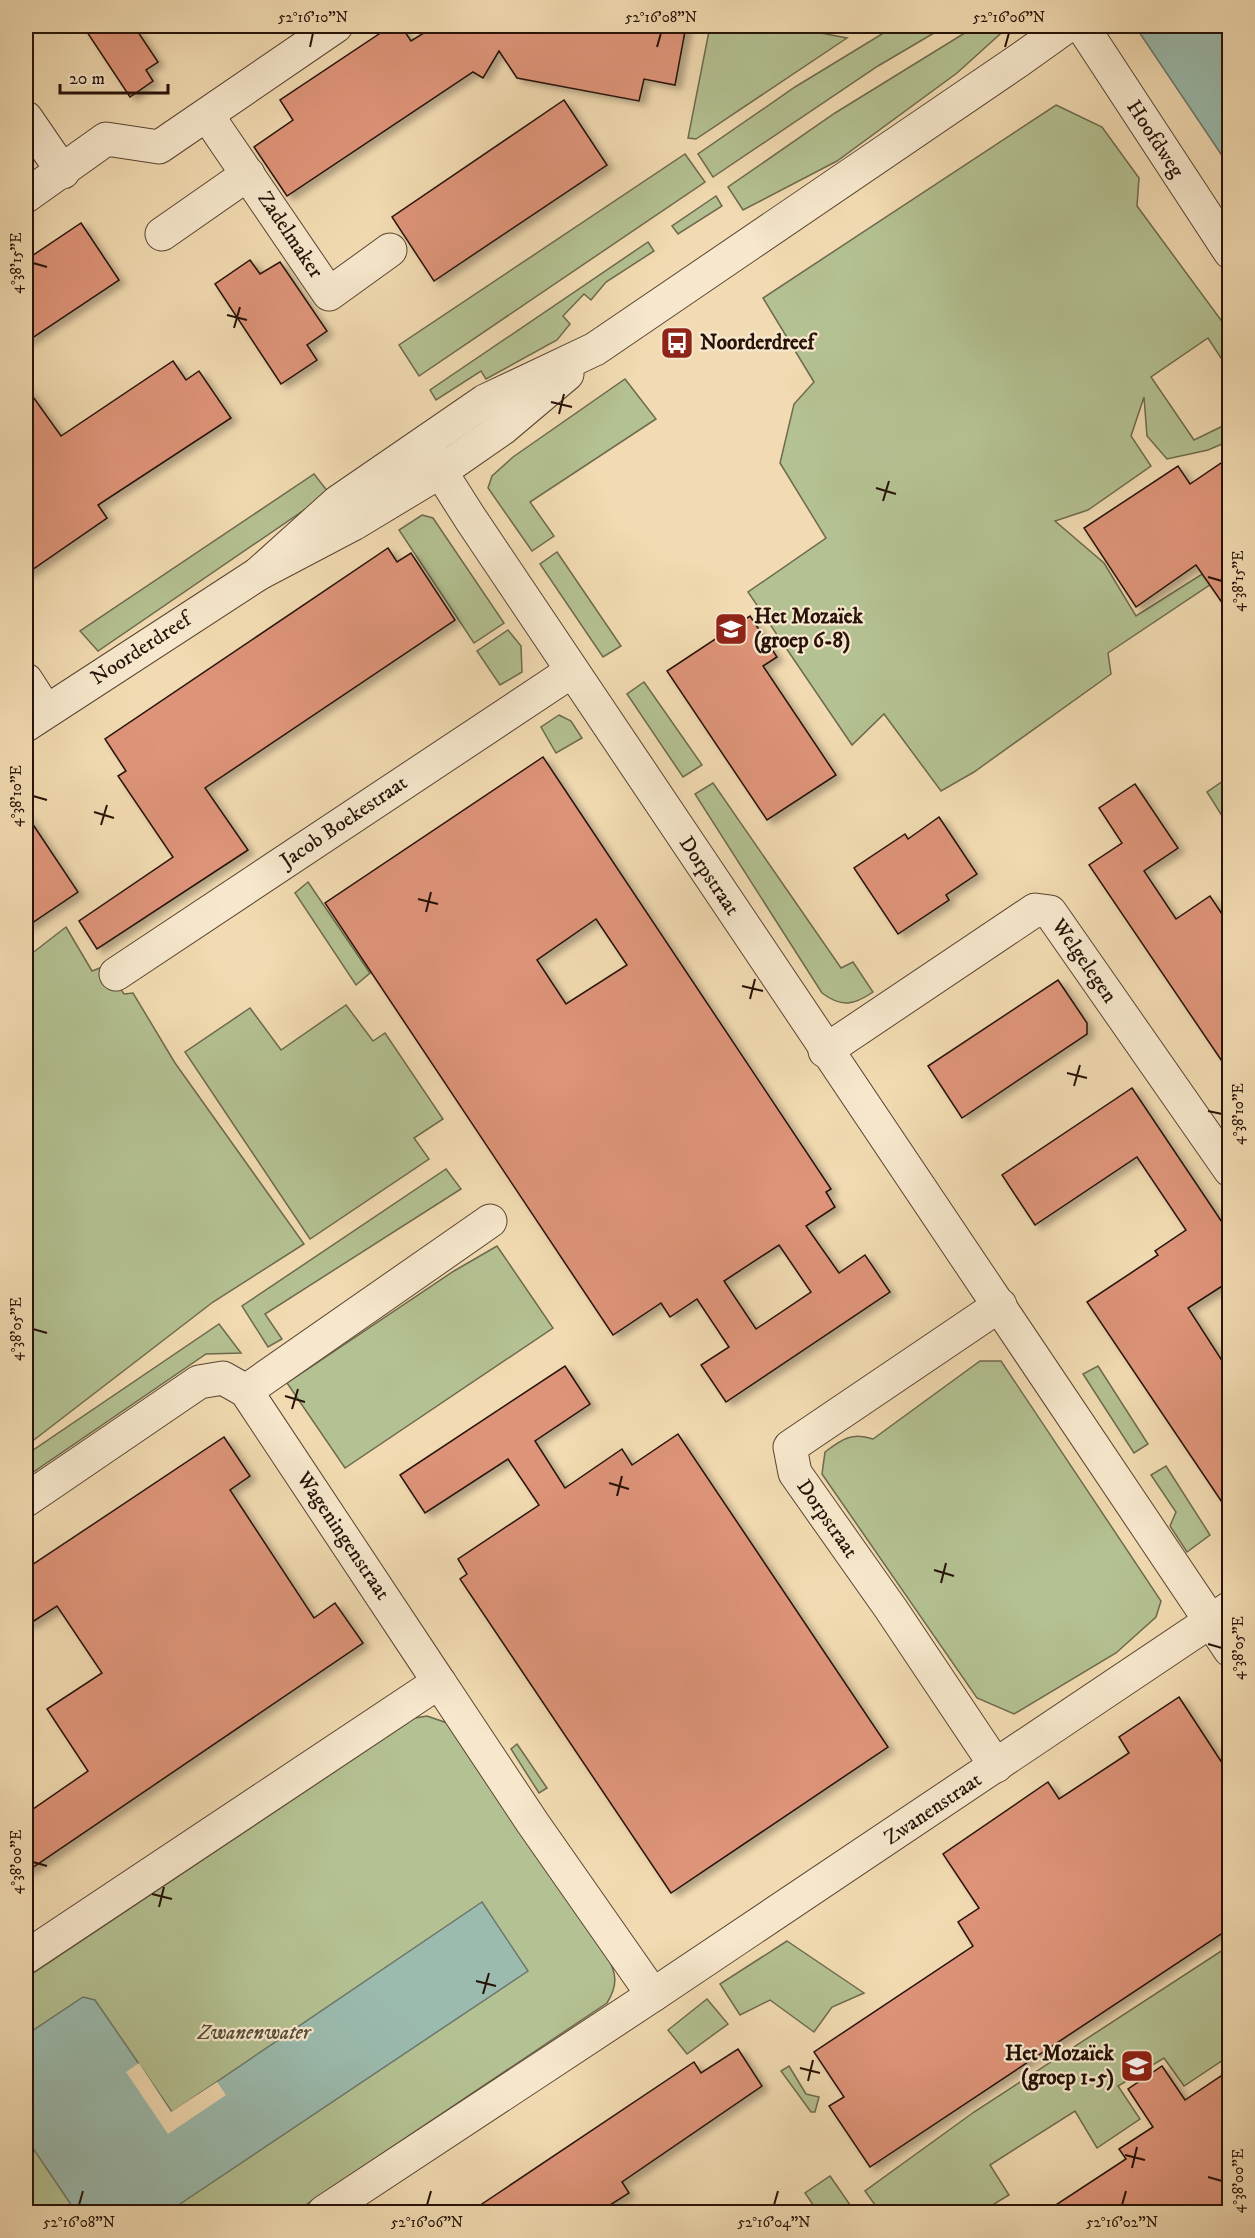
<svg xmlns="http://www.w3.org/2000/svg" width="1255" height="2238" font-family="'IM FELL DW Pica',serif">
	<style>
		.green { fill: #b4c192; stroke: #6d6a4d; stroke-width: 1.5 }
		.water { fill: #9bbbae; stroke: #6c776c; stroke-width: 1.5 }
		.pier { fill: #f2dbb2 }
		.building { fill: #de9479; stroke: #261208; stroke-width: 1.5; fill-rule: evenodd; filter: url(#shadow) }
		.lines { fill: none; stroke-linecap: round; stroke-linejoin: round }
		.minor-casing { stroke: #594432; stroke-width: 35 }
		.tertiary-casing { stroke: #594432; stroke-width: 35 }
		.minor { stroke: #f7e8cd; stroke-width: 33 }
		.tertiary { stroke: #f7e8cd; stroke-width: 33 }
		.ticks { fill: none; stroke: #261208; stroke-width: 2 }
		.labels { text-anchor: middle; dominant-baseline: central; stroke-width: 4.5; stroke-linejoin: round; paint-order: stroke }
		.street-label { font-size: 21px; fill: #261208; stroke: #f7e8cd }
		.poi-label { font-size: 21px; font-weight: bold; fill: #261208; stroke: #f7e8cd; text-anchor: start }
		.park-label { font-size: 21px; font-style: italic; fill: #584f38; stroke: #f7e8cd }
		.neatline { fill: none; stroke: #261208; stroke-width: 2 }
		.ticks-label { font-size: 15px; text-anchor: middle; fill: #261208 }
	</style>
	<defs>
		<filter id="shadow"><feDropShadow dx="6" dy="4" stdDeviation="3" flood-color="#0004"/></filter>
	</defs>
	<rect width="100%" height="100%" fill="#f2dbb2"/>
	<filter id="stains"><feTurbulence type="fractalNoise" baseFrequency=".00333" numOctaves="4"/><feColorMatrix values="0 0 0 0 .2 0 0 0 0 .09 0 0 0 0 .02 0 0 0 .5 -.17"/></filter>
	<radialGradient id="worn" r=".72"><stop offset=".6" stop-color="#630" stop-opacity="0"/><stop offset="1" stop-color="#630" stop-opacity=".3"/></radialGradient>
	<g class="green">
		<path d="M710,26h74l63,12 -151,101 -8,-1z"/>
		<path d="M895,26h51l-68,40 -165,111 -15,-23 97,-67z"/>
		<path d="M976,26h33l-52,47 -120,88 -94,49 -15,-23 107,-74z"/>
		<path d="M1056,105l46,22 37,51 -2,28 92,125v21l-8,6 -13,-20 -57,39 43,63 35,-17v18l-21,9 -41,9 -20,-23 -3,-39 -13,39 20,30 -63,44 -33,11 49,42 32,53 93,-59v15l-121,81 3,21 -137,98 -33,19 -57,-77 -32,31 -104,-153 78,-54 -46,-75 14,-59 20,-22 -51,-84z"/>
		<path d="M685,154l20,28 -286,194 -20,-31z"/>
		<path d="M716,196l6,10 -44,28 -6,-8z"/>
		<path d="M648,242l6,9 -48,31 -15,18 -7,-6 -21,22 7,8 -13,16 -71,39 -5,-8 -45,29 -6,-10z"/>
		<path d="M625,379l31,40 -126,83 24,34 -22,15 -44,-63 4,-12 21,-19z"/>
		<path d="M314,474l15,19 -231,158 -18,-20z"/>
		<path d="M422,515l11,3 71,105 -30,20 -75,-113z"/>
		<path d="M557,552l64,94 -18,11 -63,-93z"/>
		<path d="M508,630l13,16 1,26 -22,13 -23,-34z"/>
		<path d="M644,682l58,83 -19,12 -56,-83z"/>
		<path d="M559,715l12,6 11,17 -26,15 -15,-26z"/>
		<path d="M1229,777v50l-22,-35z"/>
		<path d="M713,783l128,185 12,-6 20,30c-19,13 -31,16 -51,1l-127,-199z"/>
		<path d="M308,882l62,91 -14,12 -61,-92z"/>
		<path d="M66,927l26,44 13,-5 19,28 9,-1 42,70 129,181 -91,58 -187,144v-488z"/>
		<path d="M346,1005l27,36 12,-8 58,86 -29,19 15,21 -119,80 -125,-187 65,-44 31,42z"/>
		<path d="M446,1169l15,20 -196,125 17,25 -14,8 -26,-41z"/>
		<path d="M497,1246l56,82 -208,140 -58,-85 167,-112z"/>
		<path d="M219,1324l22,29 -35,1 -180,123v-22z"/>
		<path d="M980,1361h21l160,240 -5,16 -40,36 -102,61 -37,-16 -155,-224 3,-22c17,-13 27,-20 48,-13z"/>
		<path d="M1098,1366l50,78 -14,9 -51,-79z"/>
		<path d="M1166,1466l44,69 -23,17 -17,-26 6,-14 -25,-37z"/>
		<path d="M427,1716l23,8 157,232c10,18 11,29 0,47l-312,209h-269v-234l389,-260z"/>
		<path d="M517,1744l30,44 -8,5 -28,-44z"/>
		<path d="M787,1941l77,52 -32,14 -18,25 -44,-32 -30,15 -20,-31z"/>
		<path d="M1229,1946v65l-5,4 5,9v32l-45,30 -20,-28 -46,28 22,33 -43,29 -22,-37 -85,54 19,30 -28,17h-101l-15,-21 109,-79z"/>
		<path d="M707,1999l21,25 -41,30 -19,-24z"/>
		<path d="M789,2066l17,28 13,3 -4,15h-4l-30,-41z"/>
		<path d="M830,2176l25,36h-37l-13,-19z"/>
	</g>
	<g class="water">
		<path d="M1135,26h94v140z"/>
		<path d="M482,1902l46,69 -360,241h-92l-50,-74v-103l57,-38 12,3 77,112z"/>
	</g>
	<path class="pier" d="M139,2063l32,49 46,-30 9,13 -58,39 -42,-62z"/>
	<g class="building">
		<path d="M83,26h51l24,36 -12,8 7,11 -23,16z"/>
		<path d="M391,26h10l10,15 24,-15h251l-11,59 -31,-6 -5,22 -122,-23 -18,-27 -16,27 -10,-6 -186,124 -33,-49 39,-27 -13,-20z"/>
		<path d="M564,100l43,65 -173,116 -42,-64z"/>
		<path d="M81,223l38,57 -93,62v-82z"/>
		<path d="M250,260l10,14 20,-12 47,69 -20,14 10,15 -36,24 -66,-100z"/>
		<path d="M173,361l13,19 13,-9 32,47 -133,87 9,13 -81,56v-187l35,49z"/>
		<path d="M1230,457v157l-34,-49 -60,42 -52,-79 94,-62 12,18z"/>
		<path d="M388,548l9,14 14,-9 44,67 -250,168 43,62 -151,99 -18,-28 94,-64 -55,-81 8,-5 -21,-32z"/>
		<path d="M750,616l27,41 -14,9 73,109 -69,45 -100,-149z"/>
		<path d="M543,757l288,432 -5,3 9,15 -29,19 33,47 26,-18 25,37 -164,110 -25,-37 28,-18 -32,-48 -27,18 -9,-14 -48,32 -288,-432zM596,919l31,46 -61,39 -29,-44zM779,1245l32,47 -55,37 -32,-48z"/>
		<path d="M1135,784l43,64 -34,23 32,48 34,-23 20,30v147l-141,-208 33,-22 -23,-35z"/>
		<path d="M26,814l52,78 -52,35z"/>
		<path d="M939,817l38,57 -31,21 3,5 -51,34 -44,-66 51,-34 3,5z"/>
		<path d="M1058,980l29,43v11l-125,84 -34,-52z"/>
		<path d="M1132,1088l98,146v47l-42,27 42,65v141l-143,-212 71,-47 -3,-4 31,-21 -49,-73 -102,68 -33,-50z"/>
		<path d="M565,1366l25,38 -55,37 30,47 57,-39 10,16 46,-31 210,313 -217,146 -211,-314 7,-5 -9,-15 81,-54 -31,-46 -83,54 -25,-38z"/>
		<path d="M224,1437l26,39 -20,14 84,128 21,-15 28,40 -337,229v-58l62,-43 -41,-62 55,-36 -45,-67 -31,20v-57z"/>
		<path d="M1179,1697l51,78v153l-360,239 -41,-61 15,-9 -30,-45 159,-106 -15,-24 21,-14 -36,-54 105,-72 11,17 70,-46 -10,-16z"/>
		<path d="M738,2049l24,37 -140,96 7,11 -30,19h-129l224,-150 7,11z"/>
		<path d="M1162,2066l23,34 45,-30v142h-185l81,-53 -7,-10 34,-22 -25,-38z"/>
	</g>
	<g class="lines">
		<g class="minor-casing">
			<g id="minor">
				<path d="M1082,26l148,226"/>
				<path d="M207,115l122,179 61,-44"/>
				<path d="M26,118l37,54"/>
				<path d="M26,196l80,-57 53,8 177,-121"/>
				<path d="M162,234l86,-60"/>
				<path d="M425,447l45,71c252,378 507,754 760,1132"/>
				<path d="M26,680l20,31"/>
				<path d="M116,974l456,-303"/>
				<path d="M825,1051l210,-141 15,2 180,258"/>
				<path d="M246,1391l244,-170"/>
				<path d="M26,1500l173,-118 24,-4 23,13 193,291"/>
				<path d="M996,1766l-105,-157 -96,-136 -5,-26 210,-142"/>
				<path d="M26,1957l413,-275 93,140 121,173 -329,217"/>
				<path d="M653,1995l577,-387"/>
			</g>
		</g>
		<g class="tertiary-casing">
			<g id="tertiary">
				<path d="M258,574l80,-72 147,-101 110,-52 423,-288 49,-35"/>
				<path d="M26,725l232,-151 95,-50 88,-53 62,-43 64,-54"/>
			</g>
		</g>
		<use href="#minor" class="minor"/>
		<use href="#tertiary" class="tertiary"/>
	</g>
	<path class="ticks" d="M310,47l3,-14M657,47l4,-14M1005,47l4,-14M33,263l14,4M227,315l20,5M234,328l6,-21M551,402l21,5M559,414l5,-20M876,488l20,6M883,501l6,-20M1208,577l14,4M33,796l14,4M94,812l20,6M101,825l6,-20M418,899l20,5M426,912l5,-20M742,986l21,5M750,999l5,-20M1067,1073l20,5M1074,1086l6,-21M1208,1111l14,3M33,1329l14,4M285,1396l20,6M292,1409l6,-20M609,1483l20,6M617,1496l5,-20M934,1570l20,6M941,1583l5,-20M1208,1644l14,4M33,1862l14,4M152,1894l20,5M159,1907l5,-20M476,1981l20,5M483,1994l6,-21M800,2068l20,5M808,2081l5,-21M1125,2155l20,5M1132,2168l5,-21M1208,2177l14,4M79,2205l4,-14M427,2205l4,-14M774,2205l4,-14M1122,2205l4,-14"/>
	<defs>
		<g id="bus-square" transform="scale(1.725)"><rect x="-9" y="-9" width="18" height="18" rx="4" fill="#8f2418" stroke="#f7e8cd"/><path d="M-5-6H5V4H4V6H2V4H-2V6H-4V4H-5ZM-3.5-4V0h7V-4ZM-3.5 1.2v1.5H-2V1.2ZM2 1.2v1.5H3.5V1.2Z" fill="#fff"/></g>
		<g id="school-square" transform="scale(1.725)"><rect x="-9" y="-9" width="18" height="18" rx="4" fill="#8f2418" stroke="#f7e8cd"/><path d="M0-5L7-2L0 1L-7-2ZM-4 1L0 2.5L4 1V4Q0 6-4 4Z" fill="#fff"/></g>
	</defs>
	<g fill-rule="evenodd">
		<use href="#bus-square" x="677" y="343"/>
		<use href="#school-square" x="731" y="629"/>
		<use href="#school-square" x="1137" y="2066"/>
	</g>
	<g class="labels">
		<g class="street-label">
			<text transform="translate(1155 139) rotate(57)">Hoofdweg</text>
			<text transform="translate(290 235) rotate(56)">Zadelmaker</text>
			<text transform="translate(141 649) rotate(-33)">Noorderdreef</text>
			<text transform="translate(344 822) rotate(-34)">Jacob Boekestraat</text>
			<text transform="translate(709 876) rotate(56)">Dorpstraat</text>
			<text transform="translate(1084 961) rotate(55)">Welgelegen</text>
			<text transform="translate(827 1519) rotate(55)">Dorpstraat</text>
			<text transform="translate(343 1536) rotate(56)">Wageningenstraat</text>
			<text transform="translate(933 1809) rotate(-34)">Zwanenstraat</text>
		</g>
		<g class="poi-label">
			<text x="700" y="343">Noorderdreef</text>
			<text x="754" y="617">Het Mozaïek<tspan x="754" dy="24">(groep 6-8)</tspan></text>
			<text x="1114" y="2054" text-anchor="end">Het Mozaïek<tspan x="1114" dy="24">(groep 1-5)</tspan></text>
		</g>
		<g class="park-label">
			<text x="254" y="2033">Zwanenwater</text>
		</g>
	</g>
	<rect width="1255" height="2238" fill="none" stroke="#f2dbb2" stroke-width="66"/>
	<path d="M60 84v9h108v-9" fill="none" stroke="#261208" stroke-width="3"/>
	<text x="69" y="84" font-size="18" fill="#261208" stroke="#f7e8cd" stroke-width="4.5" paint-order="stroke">20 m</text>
	<rect x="33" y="33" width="1189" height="2172" class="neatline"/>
	<g class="ticks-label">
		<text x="313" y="22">52°16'10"N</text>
		<text x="661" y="22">52°16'08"N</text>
		<text x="1009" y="22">52°16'06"N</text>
		<text transform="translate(16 263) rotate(-90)" y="5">4°38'15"E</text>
		<text transform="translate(1238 581) rotate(-90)" y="5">4°38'15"E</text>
		<text transform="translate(16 796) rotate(-90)" y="5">4°38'10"E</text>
		<text transform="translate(1238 1114) rotate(-90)" y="5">4°38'10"E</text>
		<text transform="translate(16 1329) rotate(-90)" y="5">4°38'05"E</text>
		<text transform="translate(1238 1648) rotate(-90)" y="5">4°38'05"E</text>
		<text transform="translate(16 1862) rotate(-90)" y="5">4°38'00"E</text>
		<text transform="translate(1238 2181) rotate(-90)" y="5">4°38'00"E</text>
		<text x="79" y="2227">52°16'08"N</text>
		<text x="427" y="2227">52°16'06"N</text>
		<text x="774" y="2227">52°16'04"N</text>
		<text x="1122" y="2227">52°16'02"N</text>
	</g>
	<rect width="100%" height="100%" filter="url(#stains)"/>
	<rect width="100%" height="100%" fill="url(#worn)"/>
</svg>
